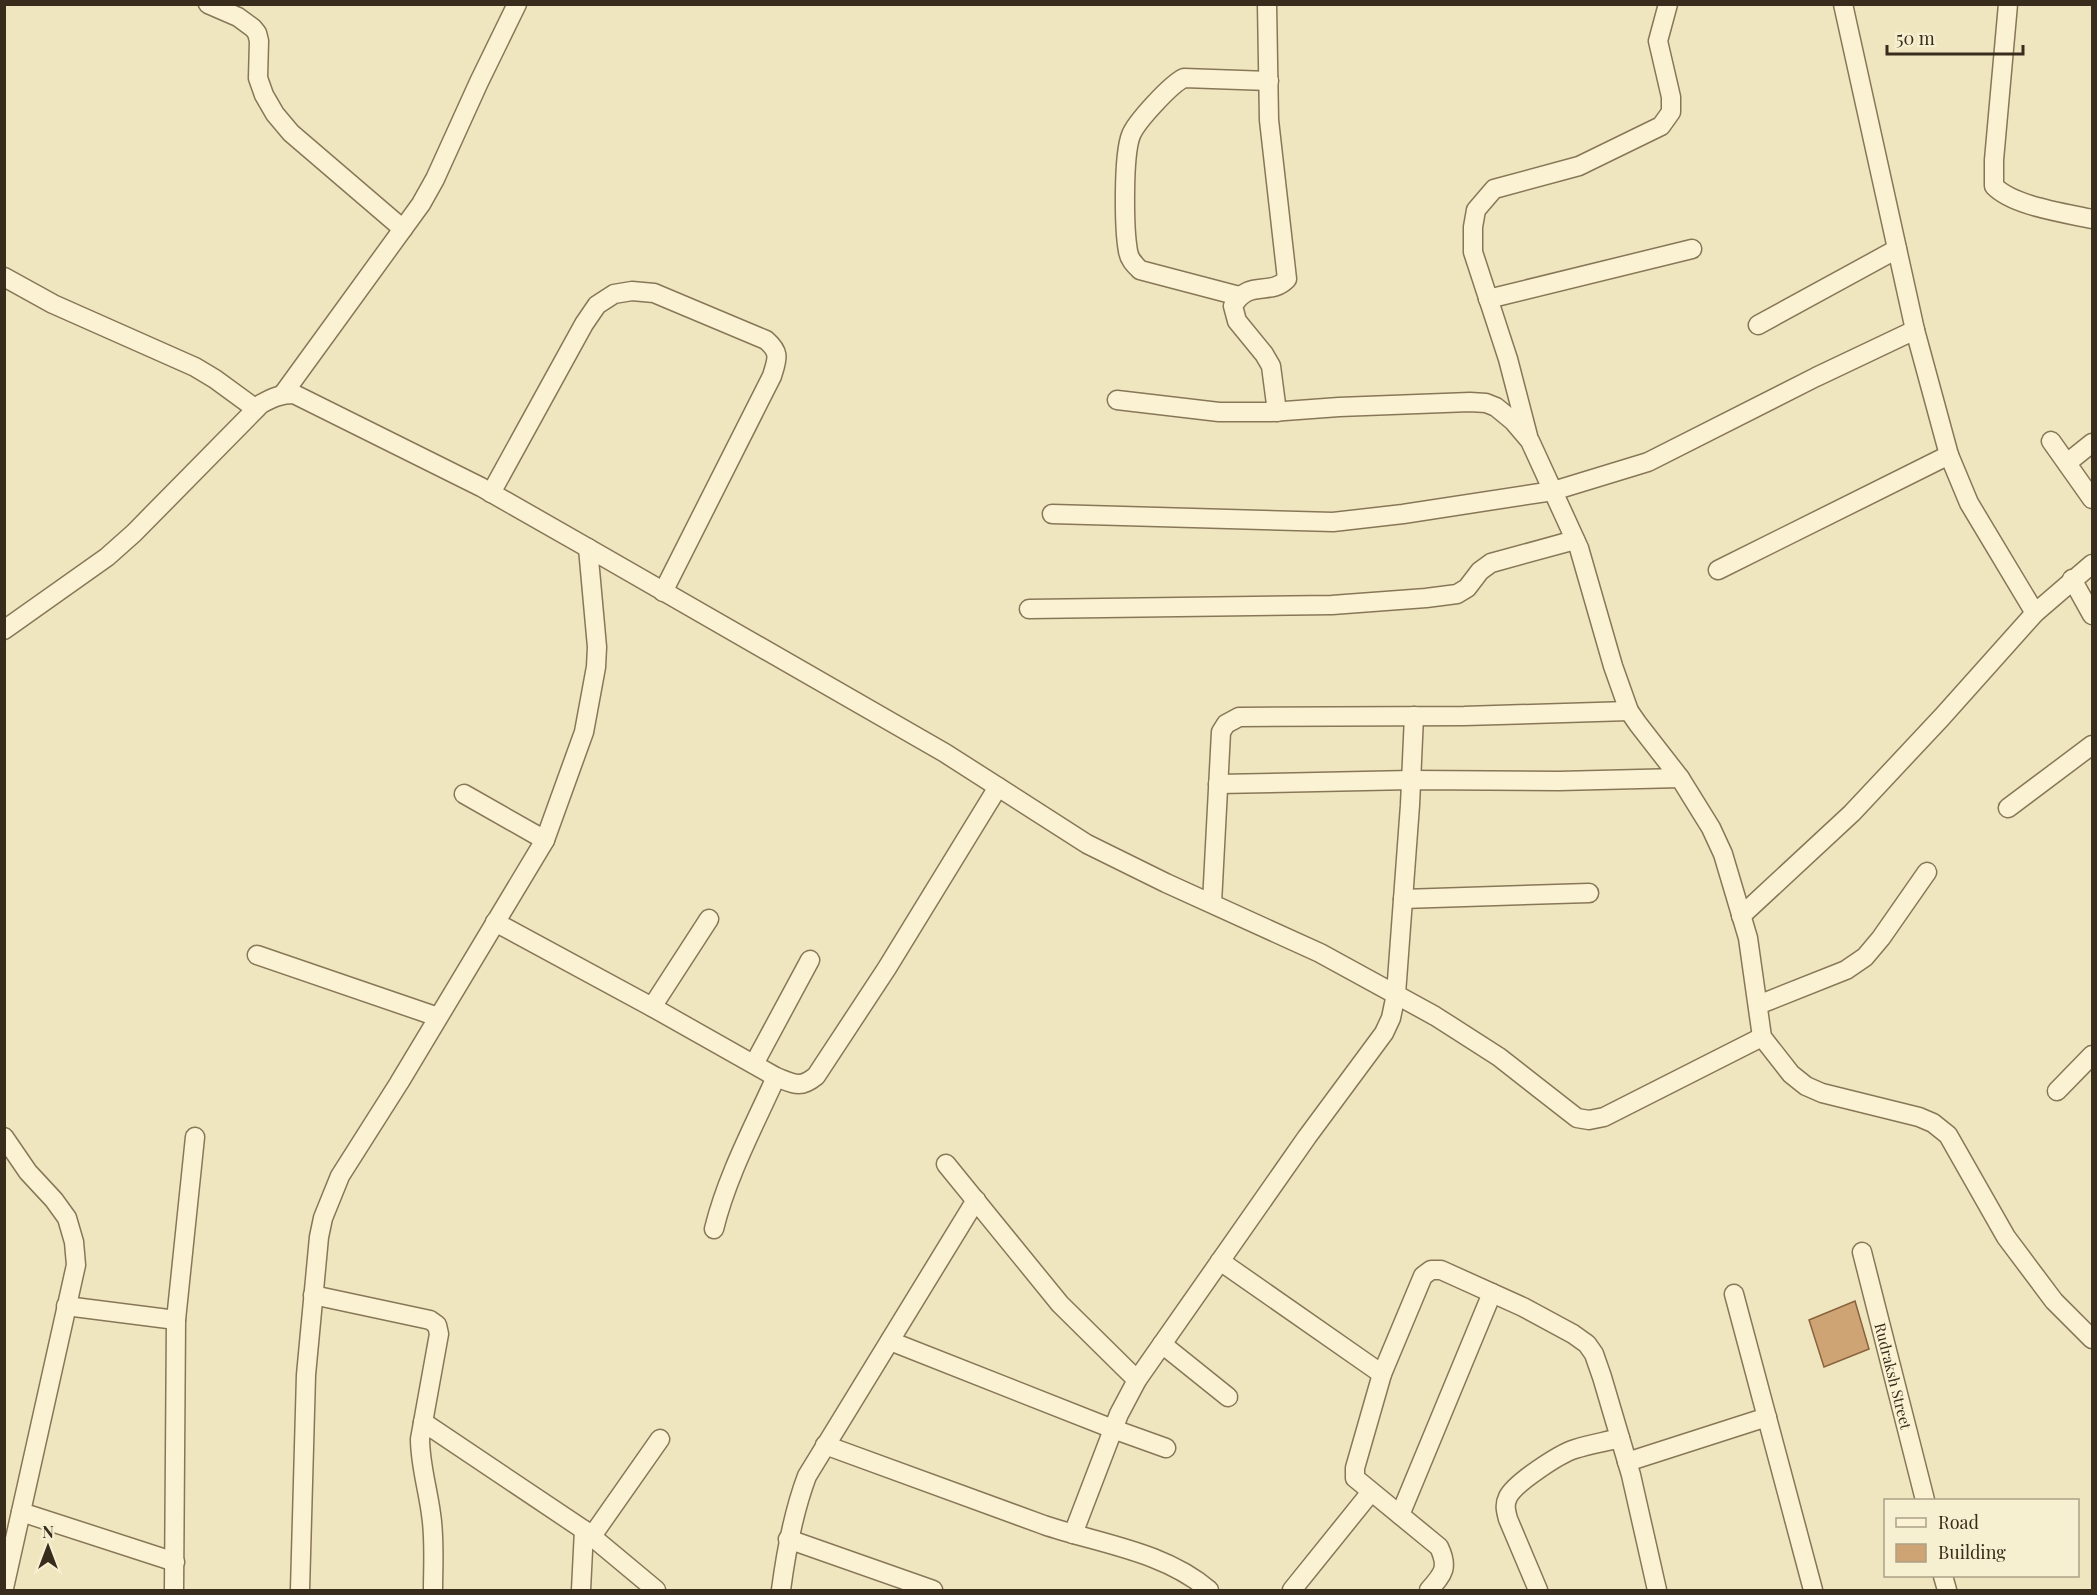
<svg xmlns="http://www.w3.org/2000/svg" width="2097" height="1595" font-family="'Playfair Display',serif">
	<style>
		.building { fill: #cea474; stroke: #88633d; stroke-width: 1.5 }
		.lines { fill: none; stroke-linecap: round; stroke-linejoin: round }
		.street-casing { stroke: #887757; stroke-width: 21 }
		.street { stroke: #faf2d3; stroke-width: 18 }
		.labels { text-anchor: middle; dominant-baseline: central; stroke-width: 6; stroke-linejoin: round; paint-order: stroke }
		.street-label { font-size: 15px; fill: #382c1c; stroke: #f6efd0 }
	</style>
	<rect width="100%" height="100%" fill="#efe6c0"/>
	<path class="building" d="M1855,1301l14,48 -45,18 -15,-47z"/>
	<g class="lines">
		<g class="street-casing">
			<g id="street">
				<path d="M208,4l30,13 15,11 4,5 2,8 -1,37 6,17 11,19 16,19 112,96"/>
				<path d="M1267,4l2,116 18,159c-17,18 -38,-1 -54,27l4,15 27,33 7,12 6,46"/>
				<path d="M1843,4l72,326 34,125 20,48 66,110"/>
				<path d="M2008,4l-14,156v26c19,20 71,27 98,33"/>
				<path d="M4,277l49,27 142,63 20,12 41,30"/>
				<path d="M1239,296l-99,-26c-6,-6 -11,-11 -12,-19 -4,-22 -5,-96 3,-116 5,-13 40,-51 53,-57l85,3"/>
				<path d="M1488,299l204,-50"/>
				<path d="M1758,325l139,-76"/>
				<path d="M283,394l138,-190 14,-25 44,-97 38,-78"/>
				<path d="M1117,400l102,12h52l68,-5 131,-5 16,1 10,4 17,14 17,20 49,107 34,118 16,45 9,13 42,54 31,50 12,26 25,84 14,99 29,37 15,12 16,7 97,24 14,6 15,12 58,102 48,64 38,38"/>
				<path d="M1528,436l-20,-77 -35,-107v-25l3,-17 18,-21 85,-23 82,-40 10,-14v-15l-13,-56 10,-37"/>
				<path d="M2051,441l41,58"/>
				<path d="M2067,463l25,-20"/>
				<path d="M491,493l93,-169 13,-19 17,-11 18,-3 22,2 112,47c15,13 11,19 6,36l-109,216"/>
				<path d="M1052,514l281,8 70,-8 150,-23 95,-29 168,-85 99,-47"/>
				<path d="M1718,570l231,-115"/>
				<path d="M2072,579l20,36"/>
				<path d="M1029,609l303,-4 94,-7 31,-4 10,-6 13,-17 11,-8 84,-23"/>
				<path d="M4,630l103,-73 27,-24 127,-129c11,-6 19,-10 33,-10l187,93 107,61 357,205 142,91 79,39 154,70 115,63 64,41 78,61 12,2 15,-3 158,-80"/>
				<path d="M1218,784l193,-4 148,1 121,-3"/>
				<path d="M464,794l81,46"/>
				<path d="M2008,808l84,-63"/>
				<path d="M1403,899l186,-6"/>
				<path d="M1212,903l9,-171 5,-8 13,-7 225,-1 165,-5"/>
				<path d="M1741,916l111,-103 90,-96 93,-104 57,-49"/>
				<path d="M495,922l157,85 124,70c18,7 24,12 40,-1l71,-108 111,-181"/>
				<path d="M257,955l181,62"/>
				<path d="M1758,1005l88,-35 19,-13 16,-19 46,-66"/>
				<path d="M652,1007l57,-88"/>
				<path d="M754,1064l56,-104"/>
				<path d="M2057,1091l35,-36"/>
				<path d="M4,1137l24,35 26,28 13,18 7,24 2,23 -72,323"/>
				<path d="M946,1164l114,140 77,76"/>
				<path d="M714,1229c13,-53 40,-103 62,-152"/>
				<path id="s1" d="M1862,1252l63,248"/>
				<path d="M1220,1261l162,113"/>
				<path d="M1734,1294l79,296"/>
				<path d="M313,1295l117,25 7,5 2,9 -19,105c0,25 8,51 11,75 4,25 2,52 2,76"/>
				<path d="M66,1306l110,14"/>
				<path d="M890,1341l223,88 53,19"/>
				<path d="M1162,1344l66,53"/>
				<path d="M423,1422l161,108 72,60"/>
				<path d="M825,1445c73,27 146,54 219,80 56,19 119,26 165,65"/>
				<path d="M1627,1462l140,-45"/>
				<path d="M21,1512l154,50"/>
				<path d="M1400,1515l92,-222"/>
				<path d="M1073,1534l46,-120 18,-34 170,-243 77,-104 7,-15 5,-24 14,-189 4,-89"/>
				<path d="M592,1536l68,-97"/>
				<path d="M788,1539l145,51"/>
				<path d="M1943,1576l4,14"/>
				<path d="M174,1590l2,-270 19,-183"/>
				<path d="M300,1590l6,-215 13,-138 4,-19 17,-42 59,-93 146,-243 39,-108 12,-65 1,-20 -9,-99"/>
				<path d="M581,1590l3,-60"/>
				<path d="M781,1590c5,-38 12,-77 26,-114l169,-276"/>
				<path d="M1292,1590l79,-98"/>
				<path d="M1429,1590c14,-16 20,-22 10,-43l-84,-69v-10l27,-94 41,-98 8,-6h10l82,37 50,27 14,10 7,10 8,23 29,98 26,115"/>
				<path d="M1538,1590l-30,-71c-2,-8 -4,-14 0,-22 7,-14 51,-43 67,-48 15,-5 30,-7 45,-11"/>
			</g>
		</g>
		<use href="#street" class="street"/>
	</g>
	<g class="labels">
		<g class="street-label">
			<text stroke="none"><textPath href="#s1" startOffset="128">Rudraksh Street</textPath></text>
		</g>
	</g>
	<rect width="2097" height="1595" fill="none" stroke="#382c1c" stroke-width="12"/>
	<rect x="1884" y="1499" width="195" height="78" fill="#f6efd0" stroke="#aaa188" stroke-width="1.5"/>
	<rect x="1896" y="1518" width="30" height="9" fill="#faf2d3" stroke="#aaa188" stroke-width="1.5"/>
	<text x="1938" y="1529" font-size="18" fill="#382c1c">Road</text>
	<rect x="1896" y="1544" width="30" height="18" fill="#cea474" stroke="#aaa188" stroke-width="1.5"/>
	<text x="1938" y="1559" font-size="18" fill="#382c1c">Building</text>
	<g transform="translate(48 1547)" stroke="#f6efd0" stroke-width="4.5" paint-order="stroke">
	<path d="M0-4.5L10 22L0 15L-10 22Z" fill="#382c1c"/>
	<text y="-9" font-size="16" font-weight="bold" text-anchor="middle" fill="#382c1c">N</text>
	</g>
	<path d="M1887 45v9h136v-9" fill="none" stroke="#382c1c" stroke-width="3"/>
	<text x="1896" y="45" font-size="18" fill="#382c1c" stroke="#f6efd0" stroke-width="4.5" paint-order="stroke">50 m</text>
</svg>
